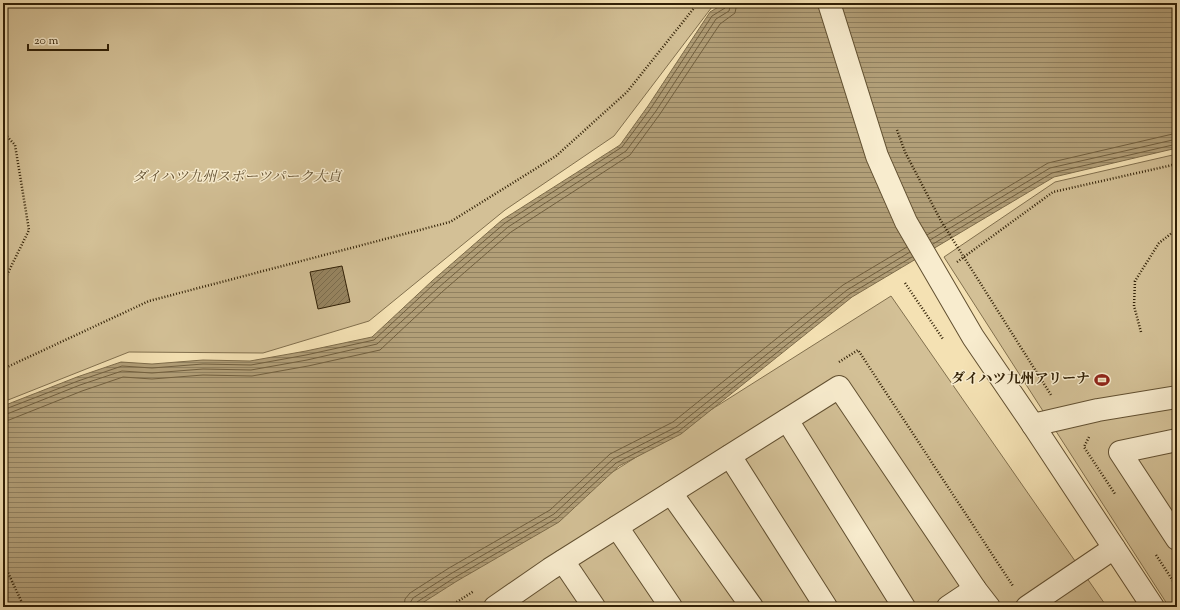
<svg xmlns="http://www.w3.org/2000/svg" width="1180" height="610" font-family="'Sorts Mill Goudy','Noto Serif JP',serif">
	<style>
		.green { fill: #d3c096; stroke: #82704e }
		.water { fill: url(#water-rules); stroke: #7e6c4a }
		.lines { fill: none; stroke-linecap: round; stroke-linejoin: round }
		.shore { stroke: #72603f; stroke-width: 1 }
		.building { fill: url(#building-hatch); stroke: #312006 }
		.minor-casing { stroke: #625031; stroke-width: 24 }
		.path { stroke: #312006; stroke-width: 2.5; stroke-dasharray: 1 2; stroke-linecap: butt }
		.minor { stroke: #f8ecce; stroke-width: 22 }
		.labels { text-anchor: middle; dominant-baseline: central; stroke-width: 3; stroke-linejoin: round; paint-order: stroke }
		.park-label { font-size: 14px; font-style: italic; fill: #625031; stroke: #f8ecce }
		.poi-label { font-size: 14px; font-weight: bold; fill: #312006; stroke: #f8ecce; text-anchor: end }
	</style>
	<defs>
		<pattern id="water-rules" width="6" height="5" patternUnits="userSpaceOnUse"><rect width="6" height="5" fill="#b29f78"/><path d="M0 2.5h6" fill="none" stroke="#918160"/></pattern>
		<pattern id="building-hatch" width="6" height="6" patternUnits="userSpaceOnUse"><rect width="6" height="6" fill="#968460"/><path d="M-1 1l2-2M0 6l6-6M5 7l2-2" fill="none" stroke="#7b6c4d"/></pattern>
	</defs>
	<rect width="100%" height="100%" fill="#f4e1b3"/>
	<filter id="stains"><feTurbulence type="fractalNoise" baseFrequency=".005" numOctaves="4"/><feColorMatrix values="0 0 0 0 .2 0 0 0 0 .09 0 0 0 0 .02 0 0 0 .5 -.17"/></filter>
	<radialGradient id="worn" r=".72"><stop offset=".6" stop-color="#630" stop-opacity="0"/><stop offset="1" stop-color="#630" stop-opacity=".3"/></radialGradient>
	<g class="green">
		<path d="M3,3h712l-101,133 -109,74 -136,111 -106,32 -134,-1 -126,50z"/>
		<path d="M1177,154v453h-8l-225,-350 111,-75z"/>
		<path d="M891,296l216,311h-708z"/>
	</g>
	<path class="water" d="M725,3h452v145l-123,29 -202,120 -171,137 -62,32 -60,56 -102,59 -41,26h-413v-201l74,-29 44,-15 31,2 51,-4 47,1 56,-10 66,-14 60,-56 70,-61 118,-75 28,-39 62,-94z"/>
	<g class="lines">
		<g class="shore">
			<path d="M927,235l121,-72 129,-30"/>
			<path d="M930,240l120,-72 127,-29"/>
			<path d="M933,244l119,-71 125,-29"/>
			<path d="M3,410l75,-29 44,-15 30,2 51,-4 48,1 55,-10 68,-15 60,-56 71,-61 117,-76 29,-39 61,-92 13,-8 1,-5"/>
			<path d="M3,415l4,-1 73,-29 42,-14 30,2 51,-4 48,1 56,-10 70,-16 61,-56 70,-61 118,-76 30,-40 60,-92 13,-8 2,-8"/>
			<path d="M3,421l6,-1 73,-29 41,-14 29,2 51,-4 49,1 56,-10 72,-16 62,-58 69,-60 119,-77 30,-41 60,-90 15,-11 2,-10"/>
			<path d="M404,607l1,-8 5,-6 39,-25 101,-58 60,-56 63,-32 170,-137 64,-38"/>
			<path d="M410,607v-4l3,-5 39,-25 102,-59 59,-55 63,-32 171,-137 63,-38"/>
			<path d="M415,607l2,-5 37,-24 103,-60 59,-55 63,-32 171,-137 62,-37"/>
		</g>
	</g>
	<path class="building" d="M342,266l8,36 -32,7 -8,-37z"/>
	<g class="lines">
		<g class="minor-casing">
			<g id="minor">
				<path d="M829,3l48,153 29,66 67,115 60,88 120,182"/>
				<path d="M787,420l117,187"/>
				<path d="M1033,425l65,-15 79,-13"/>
				<path d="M1177,440l-57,12 57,87"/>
				<path d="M730,456l96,151"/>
				<path d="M671,493l81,114"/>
				<path d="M617,527l54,80"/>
				<path d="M563,561l31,46"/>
				<path d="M495,607l55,-38 289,-182 136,202 14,18"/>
				<path d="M948,607l27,-18"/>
				<path d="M1027,607l87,-59"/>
			</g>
		</g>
		<g class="path">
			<path d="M897,130l8,22 36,69 110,174"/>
			<path d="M3,132l12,13 14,85 -26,53"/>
			<path d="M957,262l96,-70 124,-28"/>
			<path d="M905,283l38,56"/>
			<path d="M1141,332l-7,-26 1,-25 24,-38 18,-14"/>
			<path d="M839,362l19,-12 155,236"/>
			<path d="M3,369l146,-68 301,-79 106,-66 71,-64 71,-89"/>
			<path d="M1089,437l-5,10 31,47"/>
			<path d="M1156,555l21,32"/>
			<path d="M3,562l21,45"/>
			<path d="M449,607l25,-16"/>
		</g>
		<use href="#minor" class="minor"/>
	</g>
	<defs>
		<g id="stadium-bare" transform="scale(1.2)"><path d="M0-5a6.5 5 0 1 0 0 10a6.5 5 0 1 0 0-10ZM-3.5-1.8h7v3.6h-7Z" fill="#8f2418" stroke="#f8ecce" stroke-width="2.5" paint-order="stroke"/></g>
	</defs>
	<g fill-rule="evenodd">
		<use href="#stadium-bare" x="1102" y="380"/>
	</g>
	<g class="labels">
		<g class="park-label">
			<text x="237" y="178">ダイハツ九州スポーツパーク大貞</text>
		</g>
		<g class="poi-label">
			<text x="1090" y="380">ダイハツ九州アリーナ</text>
		</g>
	</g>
	<rect width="1180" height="610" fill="none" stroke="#f4e1b3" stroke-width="16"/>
	<rect x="4" y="4" width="1172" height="602" fill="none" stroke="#312006" stroke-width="2"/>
	<rect x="8" y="8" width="1164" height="594" fill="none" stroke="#312006"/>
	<path d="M28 44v6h80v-6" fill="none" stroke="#312006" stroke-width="2"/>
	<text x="34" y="44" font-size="12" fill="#312006" stroke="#f8ecce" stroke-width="3" paint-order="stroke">20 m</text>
	<rect width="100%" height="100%" filter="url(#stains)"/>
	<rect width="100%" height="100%" fill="url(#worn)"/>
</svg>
